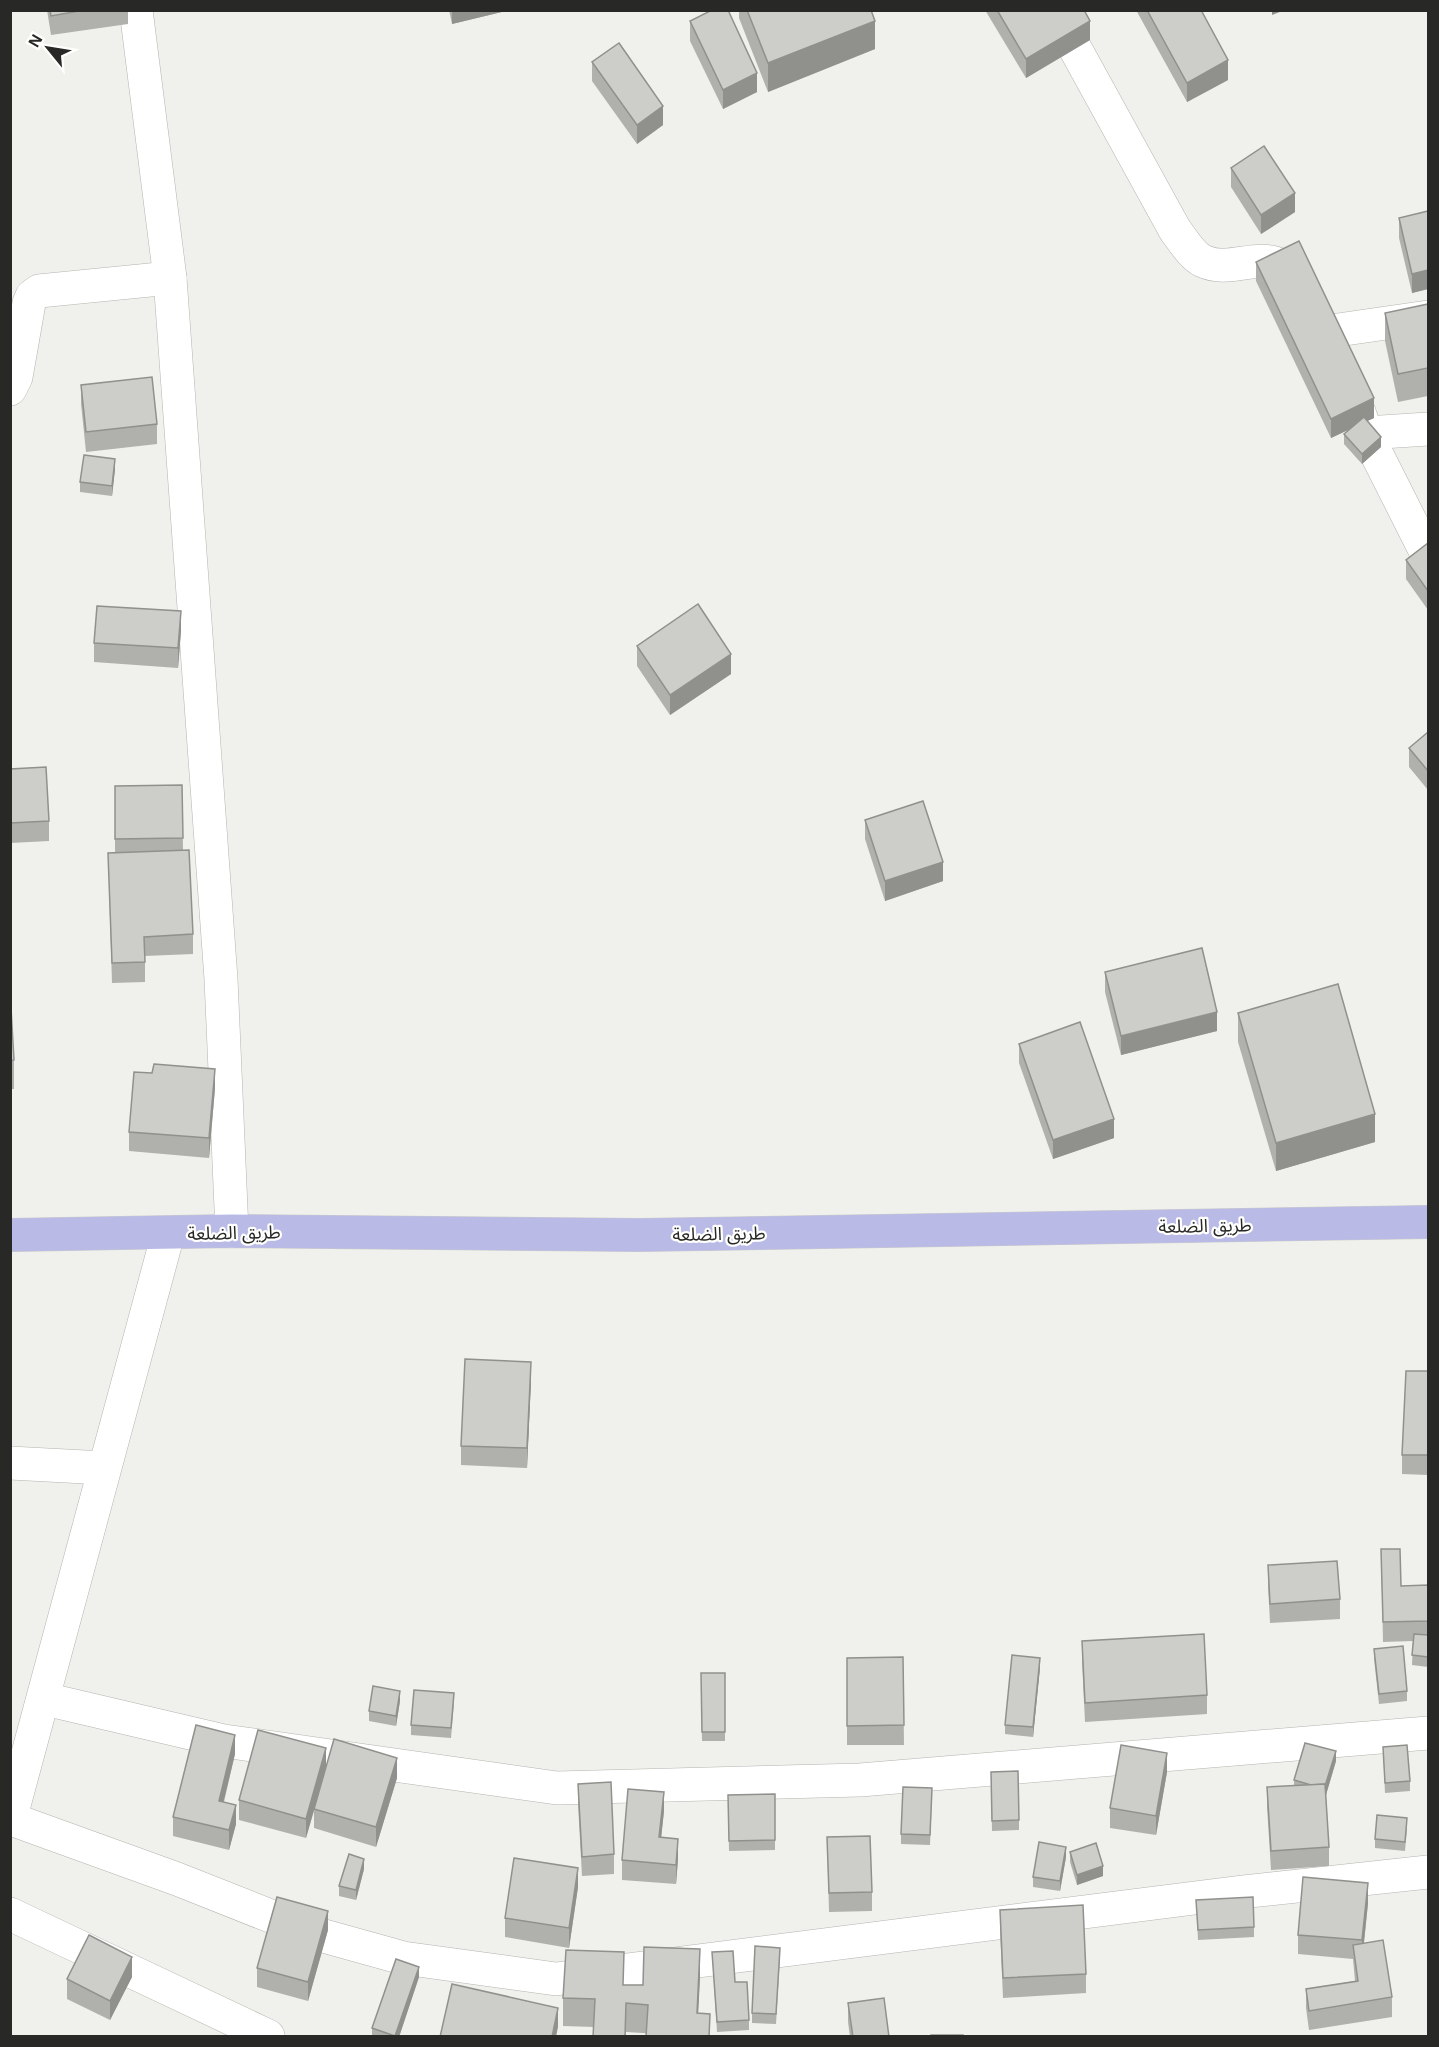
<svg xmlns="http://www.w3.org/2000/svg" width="1439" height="2047" font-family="Arial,'Noto Sans Arabic',sans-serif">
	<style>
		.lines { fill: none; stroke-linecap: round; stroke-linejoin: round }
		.street-casing { stroke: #b4b4b0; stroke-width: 34 }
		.primary-casing { stroke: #cbcbcb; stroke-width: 34 }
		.street { stroke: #fff; stroke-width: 33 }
		.primary { stroke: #b9bbe6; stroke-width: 33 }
		.wall { fill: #b0b0ad }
		.shaded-wall { fill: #90908d }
		.building { fill: #cdcdc9; stroke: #90908d; stroke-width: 1.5 }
		.labels { text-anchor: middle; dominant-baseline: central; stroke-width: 4.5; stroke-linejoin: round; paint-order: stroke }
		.street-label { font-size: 18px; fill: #282827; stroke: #fffffe }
	</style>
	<rect width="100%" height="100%" fill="#f0f0ec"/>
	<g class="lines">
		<g class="street-casing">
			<g id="street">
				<path d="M136,10l34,268 51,701 11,252"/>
				<path d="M1054,10l121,220c7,9 17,26 28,31 31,15 66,-18 91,17"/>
				<path d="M1331,331l97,-14"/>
				<path d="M10,389l6,-12 13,-74 3,-7 7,-5 131,-13"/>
				<path d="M1359,412l7,21 62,123"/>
				<path d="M1366,433l62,-4"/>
				<path d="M10,1463l94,5"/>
				<path d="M45,1699l179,42 333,47 303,-8 568,-47"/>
				<path d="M11,1819l166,60 136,54 90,25 153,21 686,-87 186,-20"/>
				<path d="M10,1820l158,-586"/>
				<path d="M10,1914l258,122"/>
			</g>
		</g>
		<g class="primary-casing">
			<path id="primary" d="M10,1235l222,-4 408,4 788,-13"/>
		</g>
		<use href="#street" class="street"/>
		<use href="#primary" class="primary"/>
	</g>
	<g class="wall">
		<path d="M47,10h81v14l-77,11z"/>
		<path d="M449,10h61l-58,14z"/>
		<path d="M739,10h132l4,39 -107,43 -29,-74z"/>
		<path d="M985,10h99l6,30 -64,38z"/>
		<path d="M1136,10h65l27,70 -41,22z"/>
		<path d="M690,21l67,71 -34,17 -33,-68z"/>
		<path d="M592,62l71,63 -26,19 -45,-63z"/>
		<path d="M1231,168l64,44 -34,22 -30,-47z"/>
		<path d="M1428,211v78l-16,4 -13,-55v-20z"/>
		<path d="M1256,262l118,156 -7,3 14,26 -19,17 -18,-20v-10l5,-5 -18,9 -75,-157z"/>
		<path d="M1428,304v92l-30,6 -13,-61v-28z"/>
		<path d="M81,385l76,39v20l-71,8 -5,-48z"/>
		<path d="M115,469l-3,27 -32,-4v-10z"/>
		<path d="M1428,543v67l-22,-31v-19z"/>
		<path d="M181,631l-3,37 -84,-6v-19z"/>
		<path d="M637,646l94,28 -61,41 -33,-49z"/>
		<path d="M1428,732v58l-19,-23v-19z"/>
		<path d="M10,769l39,52v20l-39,2z"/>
		<path d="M182,785l1,66 10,83v20l-48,2v26l-33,1 -4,-130h7v-67z"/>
		<path d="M865,820l78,61 -58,20 -20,-62z"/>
		<path d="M1105,972l112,59 -96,24 -16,-63z"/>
		<path d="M10,990l4,70v29h-4z"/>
		<path d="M1238,1013l137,129 -99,29 -38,-129z"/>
		<path d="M1019,1044l95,94 -61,21 -34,-96z"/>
		<path d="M152,1073l63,15 -6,70 -80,-7v-19z"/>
		<path d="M1428,1371v104l-26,-1v-19z"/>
		<path d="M531,1381l-4,87 -66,-3v-19z"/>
		<path d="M1381,1549l20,37 27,-1v82l-16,-2 1,-24 -30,1z"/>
		<path d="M1268,1565l72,34v20l-70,4 -2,-38z"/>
		<path d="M1082,1641l125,54v19l-122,8 -3,-61z"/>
		<path d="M1374,1649l33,42v10l-28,3 -5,-45z"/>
		<path d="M903,1657l1,88h-57v-87z"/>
		<path d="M1040,1668l-7,69 -28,-3v-9z"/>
		<path d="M701,1673h24v68h-23z"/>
		<path d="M400,1701l-4,25 -27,-5v-10z"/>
		<path d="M454,1703l-3,35 -40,-3v-10z"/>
		<path d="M1383,1747l27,34v10l-25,2z"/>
		<path d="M235,1754l-11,48 12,22 -7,26 -56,-14v-19z"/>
		<path d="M1336,1761l-10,34 3,52v19l-58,4 -4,-63v-20l27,-1v-6z"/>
		<path d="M326,1767l71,11 -21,69 -62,-19v-17l-8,27 -67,-18v-20z"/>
		<path d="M991,1772l28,48v10l-27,1z"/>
		<path d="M1167,1772l-11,63 -46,-7v-20z"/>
		<path d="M578,1784l36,70v20l-32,2 -4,-72z"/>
		<path d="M775,1794v56l-46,1 -1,-56z"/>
		<path d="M932,1797l-2,48 -29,-1v-10z"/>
		<path d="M664,1811l-3,27 17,21 -2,25 -54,-4v-20z"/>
		<path d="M1407,1828l-2,23 -30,-3v-9z"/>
		<path d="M827,1837l45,55v19l-43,1z"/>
		<path d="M1070,1852l33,24 -26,9 -7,-23z"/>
		<path d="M1066,1857l-6,34 -27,-4v-10z"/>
		<path d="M364,1869l-8,31 -17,-4v-10z"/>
		<path d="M578,1887l-9,61 -64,-11v-19z"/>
		<path d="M1196,1900l58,27v10l-56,3z"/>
		<path d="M1368,1903l-4,40 28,54v20l-83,13 -3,-22v-19l49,-8 -2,-22 -55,-5v-19z"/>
		<path d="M1000,1910l86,64v19l-83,5 -3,-69z"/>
		<path d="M328,1930l-20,71 -51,-14v-19z"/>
		<path d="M712,1952l23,30 14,38v10l-32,2z"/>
		<path d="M780,1958l-4,66 -24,-1v-10z"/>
		<path d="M132,1977l-22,43 -43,-21v-20z"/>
		<path d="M419,1977l-20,60h-27v-9z"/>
		<path d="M700,1977l-2,36 12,24 -84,-5 -32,-5 -31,-1v-28l61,-13h19z"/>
		<path d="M848,2003l41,34h-39l-2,-15z"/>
	</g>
	<g class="shaded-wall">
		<path d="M452,10h58l-58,14z"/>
		<path d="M1272,10h13l-13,5z"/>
		<path d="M875,21v28l-107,43v-29z"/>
		<path d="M1090,21v19l-64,38v-19z"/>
		<path d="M1228,60v20l-41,22v-19z"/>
		<path d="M757,73v19l-34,17v-19z"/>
		<path d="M663,106v19l-26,19v-19z"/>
		<path d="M1295,193v19l-34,22v-19z"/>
		<path d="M1428,270v19l-16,4v-19z"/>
		<path d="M1374,398v20l-43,20v-19z"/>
		<path d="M1381,437v10l-19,17v-10z"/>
		<path d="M115,459v10l-3,27v-10z"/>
		<path d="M181,611v20l-3,37v-20z"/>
		<path d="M731,654v20l-61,41v-20z"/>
		<path d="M943,862v19l-58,20v-20z"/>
		<path d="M1217,1012v19l-96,24v-19z"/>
		<path d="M215,1069v19l-6,70v-20z"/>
		<path d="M1375,1114v28l-99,29v-28z"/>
		<path d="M1114,1119v19l-61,21v-19z"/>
		<path d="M531,1362v19l-4,87v-20z"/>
		<path d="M1040,1658v10l-7,69v-10z"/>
		<path d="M400,1691v10l-4,25v-10z"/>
		<path d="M235,1735v19l-16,66v-19z"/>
		<path d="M326,1748v19l-20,71v-19z"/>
		<path d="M1336,1751v10l-11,37v-10z"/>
		<path d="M1167,1753v19l-11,63v-19z"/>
		<path d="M397,1758v20l-21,69v-20z"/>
		<path d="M664,1792v19l-5,46v-20z"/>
		<path d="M236,1805v19l-7,26v-20z"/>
		<path d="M678,1839v20l-2,25v-19z"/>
		<path d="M1066,1847v10l-6,34v-10z"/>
		<path d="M364,1859v10l-8,31v-10z"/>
		<path d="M1103,1866v10l-26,9v-10z"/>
		<path d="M578,1868v19l-9,61v-20z"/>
		<path d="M1368,1883v20l-6,57v-20z"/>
		<path d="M328,1911v19l-20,71v-19z"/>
		<path d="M700,1949v28l-3,60v-24z"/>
		<path d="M132,1957v20l-22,43v-19z"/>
		<path d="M419,1967v10l-20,60h-4z"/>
		<path d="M626,2003v34h-1z"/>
		<path d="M558,2008v19l-2,10h-4z"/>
	</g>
	<g class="building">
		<path d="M50,10h35l-34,6z"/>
		<path d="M712,10h16l29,63 -34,17 -33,-69z"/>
		<path d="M747,10h124l4,11 -107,42z"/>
		<path d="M997,10h87l6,11 -64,38z"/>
		<path d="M1147,10h54l27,50 -41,23z"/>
		<path d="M619,43l44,63 -26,19 -45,-63z"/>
		<path d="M1264,146l31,47 -34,22 -30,-47z"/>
		<path d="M1428,211v59l-16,4 -13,-56z"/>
		<path d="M1299,241l75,157 -43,21 -75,-157z"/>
		<path d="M1428,304v64l-30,6 -13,-61z"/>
		<path d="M152,377l5,47 -71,8 -5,-47z"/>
		<path d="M1364,417l17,20 -19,17 -18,-20z"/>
		<path d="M84,455l31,4 -3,27 -32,-4z"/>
		<path d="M1428,543v48l-22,-31z"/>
		<path d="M698,604l33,50 -61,41 -33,-49z"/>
		<path d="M97,606l84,5 -3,37 -84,-5z"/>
		<path d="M1428,732v39l-19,-23z"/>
		<path d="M46,767l3,54 -39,2v-54z"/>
		<path d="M182,785l1,53 -68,1v-53z"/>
		<path d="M923,801l20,61 -58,19 -20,-61z"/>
		<path d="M189,850l4,84 -49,3 1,25 -33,1 -4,-110z"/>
		<path d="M1202,948l15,64 -96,24 -16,-64z"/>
		<path d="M1338,984l37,130 -99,29 -38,-130z"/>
		<path d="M10,990l4,70 -4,1z"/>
		<path d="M1080,1022l34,97 -61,21 -34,-96z"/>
		<path d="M154,1064l61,5 -6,69 -80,-6 5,-60 18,1z"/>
		<path d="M465,1359l66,3 -4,86 -66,-2z"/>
		<path d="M1406,1371h22v84h-26z"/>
		<path d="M1381,1549h19l1,37 27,-1v36l-45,1z"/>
		<path d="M1337,1561l3,38 -70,5 -2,-39z"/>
		<path d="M1204,1634l3,61 -122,8 -3,-62z"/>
		<path d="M1414,1634l14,1v22l-16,-2z"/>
		<path d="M1403,1646l4,45 -28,3 -5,-45z"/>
		<path d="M1012,1655l28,3 -7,69 -28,-2z"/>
		<path d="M903,1657l1,68 -57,1v-68z"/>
		<path d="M701,1673h24v59h-23z"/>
		<path d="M373,1686l27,5 -4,25 -27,-5z"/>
		<path d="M414,1690l40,3 -3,35 -40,-3z"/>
		<path d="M196,1725l39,10 -16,66 17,4 -7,25 -56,-13z"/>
		<path d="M258,1730l68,18 -20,71 -67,-19z"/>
		<path d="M334,1739l63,19 -21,69 -62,-18z"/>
		<path d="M1305,1743l31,8 -11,35v-2l-14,1 -17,-5z"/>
		<path d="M1121,1745l46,8 -11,63 -46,-8z"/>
		<path d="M1407,1745l3,36 -25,2 -2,-36z"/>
		<path d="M1018,1771l1,49 -27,1 -1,-49z"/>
		<path d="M611,1782l3,72 -32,3 -4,-73z"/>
		<path d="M1325,1784l4,63 -58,4 -4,-64z"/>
		<path d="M903,1787l29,1 -2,47 -29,-1z"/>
		<path d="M628,1789l36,3 -5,45 19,2 -2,26 -54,-5z"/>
		<path d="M775,1794v46l-46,1 -1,-46z"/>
		<path d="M1377,1815l30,3 -2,24 -30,-3z"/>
		<path d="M870,1836l2,56 -43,1 -2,-56z"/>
		<path d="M1039,1842l27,5 -6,34 -27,-4z"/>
		<path d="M1096,1843l7,23 -26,9 -7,-23z"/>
		<path d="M349,1854l15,5 -8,31 -17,-4z"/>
		<path d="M514,1858l64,10 -9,60 -64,-10z"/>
		<path d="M1303,1877l65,6 -6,57 -64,-5z"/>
		<path d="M277,1897l51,14 -20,71 -51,-14z"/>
		<path d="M1253,1897l1,30 -56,3 -2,-30z"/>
		<path d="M1083,1905l3,69 -83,4 -3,-68z"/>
		<path d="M89,1935l43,22 -22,44 -43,-22z"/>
		<path d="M1383,1940l9,57 -83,14 -3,-22 52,-8 -5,-36z"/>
		<path d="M755,1946l25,2 -4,66 -24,-1z"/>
		<path d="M644,1947l56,2 -3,64 13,1 -1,23h-63l2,-32 -22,-2 -1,34h-32l2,-38 -32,-1 3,-48 58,2 -1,33h20z"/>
		<path d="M733,1951l2,31h12l2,38 -32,2 -5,-70z"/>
		<path d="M396,1959l23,8 -24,69 -23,-8z"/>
		<path d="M452,1984l106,24 -6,29h-112z"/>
		<path d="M884,1998l5,39h-36l-5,-34z"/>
		<rect x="931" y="2035" width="32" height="2"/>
	</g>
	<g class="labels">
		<g class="street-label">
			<text transform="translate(1205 1226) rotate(-1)">طريق الضلعة</text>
			<text transform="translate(234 1233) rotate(-1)">طريق الضلعة</text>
			<text transform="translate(719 1234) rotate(-1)">طريق الضلعة</text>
		</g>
	</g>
	<rect width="1439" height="2047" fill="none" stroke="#282827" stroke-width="24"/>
	<g transform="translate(48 48) rotate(300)" stroke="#fffffe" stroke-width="4.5" paint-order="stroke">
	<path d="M0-4.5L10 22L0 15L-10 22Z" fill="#282827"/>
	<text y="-9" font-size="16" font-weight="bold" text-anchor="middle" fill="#282827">N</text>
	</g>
</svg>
